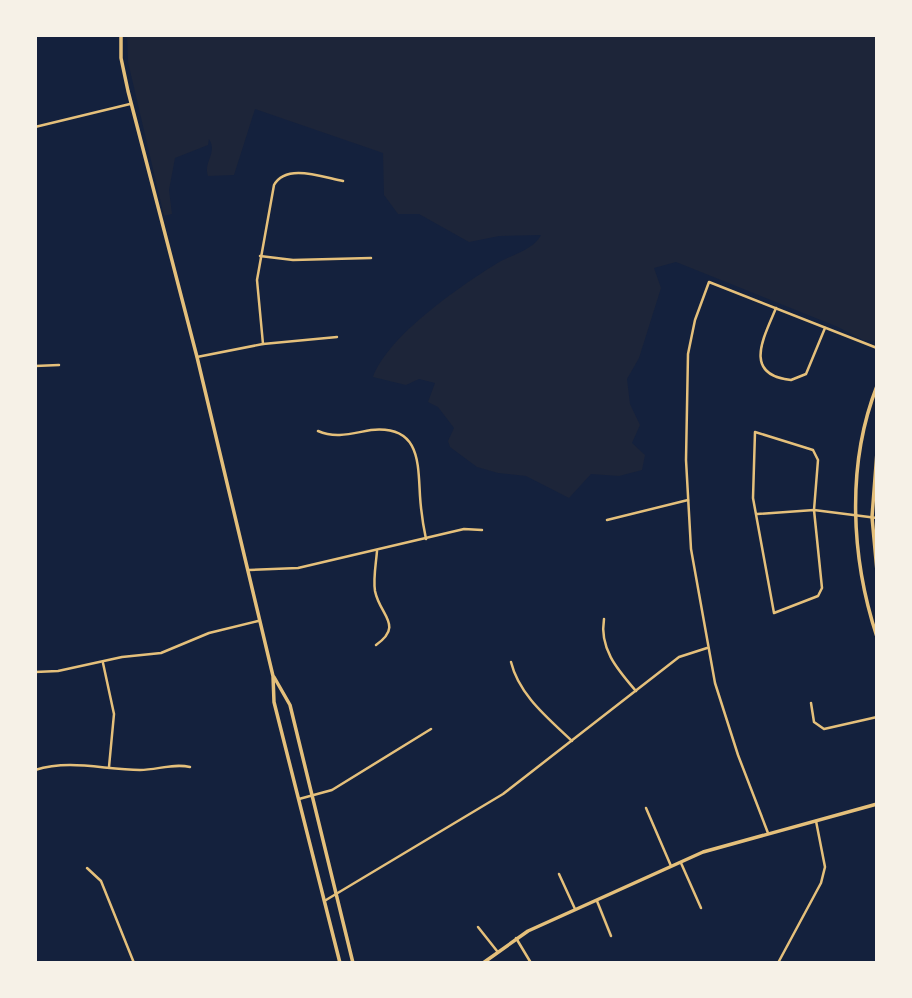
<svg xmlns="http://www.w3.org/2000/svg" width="912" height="998" font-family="'Space Grotesk',sans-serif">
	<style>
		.green { fill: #1d2539 }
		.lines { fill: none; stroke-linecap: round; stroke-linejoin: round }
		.minor { stroke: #e5c07b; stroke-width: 2.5 }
		.tertiary { stroke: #e5c07b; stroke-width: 3.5 }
	</style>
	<rect width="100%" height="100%" fill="#14213d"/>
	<path class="green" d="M127,35h750v306l-14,-1 -25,-13 -162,-65 -22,6 7,20 -22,70 -12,21 3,25 10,21 -8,18 13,12 -3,15 -23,6 -28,-2 -22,24 -43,-22 -28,-3 -21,-6 -27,-20 -2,-6 6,-13 -16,-21 -10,-5 7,-19 -16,-4 -13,6 -33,-8c16,-42 86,-90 123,-113 14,-9 38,-14 45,-29l-42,1 -30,6 -50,-28h-21l-14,-19 -1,-42 -128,-44 -21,66 -26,1c-5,-14 10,-23 1,-37l-1,6 -33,13 -6,32 3,24 -8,2 -36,-154z"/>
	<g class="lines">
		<g class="minor">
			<path d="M35,127l95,-23"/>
			<path d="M260,256l33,4 78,-2"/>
			<path d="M776,308c-12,29 -34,67 15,72l15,-6 19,-46"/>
			<path d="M263,344l-6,-64 17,-95c12,-22 48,-8 69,-4"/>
			<path d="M197,357l66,-13 74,-7"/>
			<path d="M35,366l24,-1"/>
			<path d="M318,431c18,8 35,2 53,-1 49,-5 47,32 49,66 1,15 3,29 6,43"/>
			<path d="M755,432l58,18 5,10 -4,50 8,78 -4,8 -44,17 -21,-115z"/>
			<path d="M757,514l57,-4 63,8"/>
			<path d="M607,520l81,-20"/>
			<path d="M249,570l49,-2 166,-39 18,1"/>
			<path d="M604,619c-5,30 14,51 32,72"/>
			<path d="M376,645c28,-20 4,-29 -1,-54 -2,-13 1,-27 2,-40"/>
			<path d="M511,662c8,33 37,56 61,79"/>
			<path d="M103,663l11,51 -5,53"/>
			<path d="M35,672l23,-1 64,-14 39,-4 48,-20 49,-12"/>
			<path d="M811,703l3,19 10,7 53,-12"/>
			<path d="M35,770c36,-11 69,0 105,0 17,0 33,-7 50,-3"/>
			<path d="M299,799l33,-9 99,-61"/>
			<path d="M646,808l25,58"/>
			<path d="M768,833l-30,-78 -23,-72 -24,-134 -5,-89 2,-106 7,-34 14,-38 168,66"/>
			<path d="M681,863l20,45"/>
			<path d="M87,868l14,13 33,82"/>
			<path d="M559,874l16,35"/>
			<path d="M326,900l177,-106 176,-137 28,-9"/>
			<path d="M597,901l14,35"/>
			<path d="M478,927l19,24"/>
			<path d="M516,938l15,25"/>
			<path d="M778,963l43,-80 4,-16 -9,-46"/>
		</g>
		<g class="tertiary">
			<path d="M121,35v23l7,33 69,266 76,319 1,26 66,261"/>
			<path d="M877,386c-31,79 -26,172 0,251"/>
			<path d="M877,452l-5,65 5,54"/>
			<path d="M274,677l16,28 63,258"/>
			<path d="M483,963l45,-32 175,-79 174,-48"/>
		</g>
	</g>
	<rect width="912" height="998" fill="none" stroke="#f6f1e7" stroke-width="74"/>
</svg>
